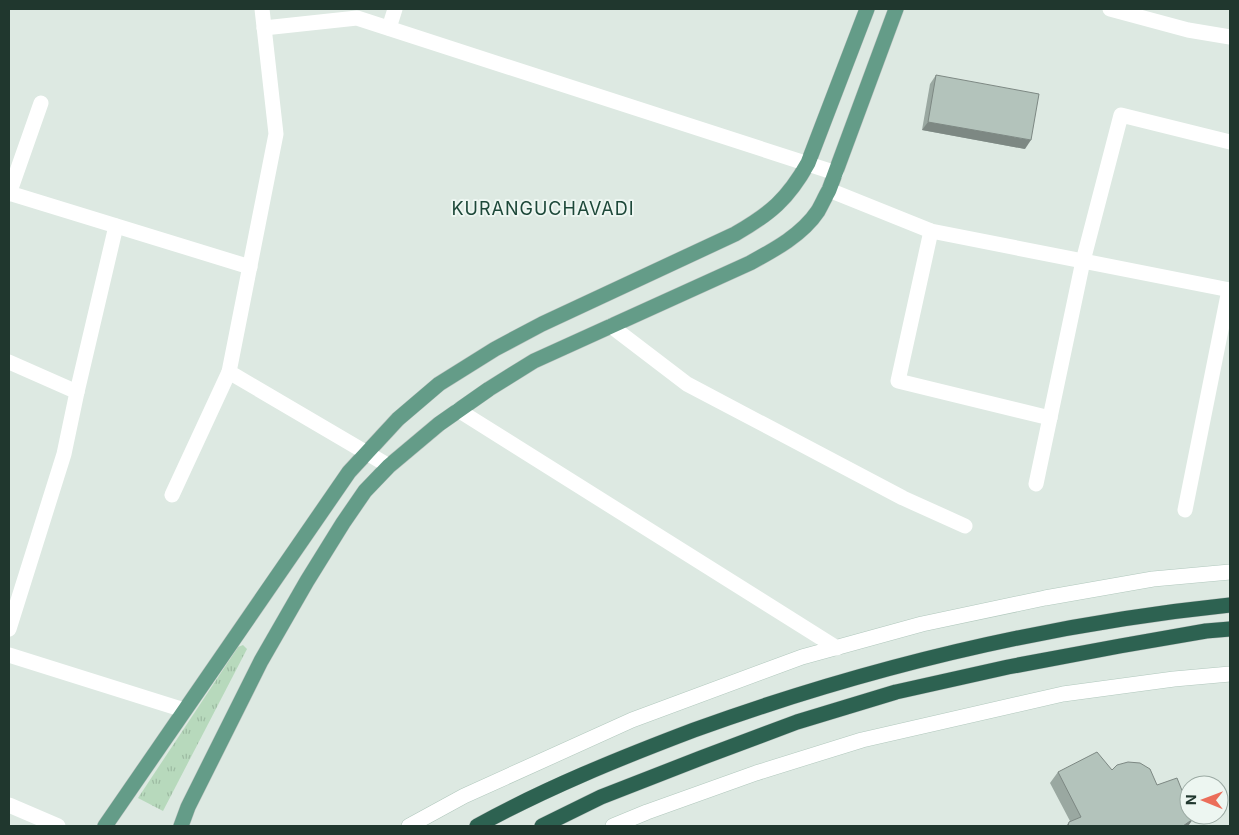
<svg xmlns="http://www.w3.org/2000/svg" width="1239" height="835" font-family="Inter,sans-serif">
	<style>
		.grass { fill: url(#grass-tufts) }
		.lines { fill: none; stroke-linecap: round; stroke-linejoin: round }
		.secondary-casing { stroke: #b1c8bd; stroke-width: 16 }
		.primary-casing { stroke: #bcc3c0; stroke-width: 16 }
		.highway-casing { stroke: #bcc3c0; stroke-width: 16 }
		.street { stroke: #fff; stroke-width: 15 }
		.secondary { stroke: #fff; stroke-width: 15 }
		.primary { stroke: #649c88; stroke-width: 15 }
		.highway { stroke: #2d6251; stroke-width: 15 }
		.wall { fill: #9aa8a1 }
		.shaded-wall { fill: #7d8883 }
		.building { fill: #b3c3bb; stroke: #7d8883 }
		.labels { text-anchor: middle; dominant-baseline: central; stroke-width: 4; stroke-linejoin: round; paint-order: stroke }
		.quarter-label { font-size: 18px; letter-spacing: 1px; fill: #1d4839; stroke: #edf6f1 }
	</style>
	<defs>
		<pattern id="grass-tufts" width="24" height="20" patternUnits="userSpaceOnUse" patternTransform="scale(1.25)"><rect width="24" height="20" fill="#b7d9bc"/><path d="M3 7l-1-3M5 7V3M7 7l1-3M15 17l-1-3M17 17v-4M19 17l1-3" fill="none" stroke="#9dbba2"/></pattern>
	</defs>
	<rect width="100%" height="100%" fill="#dde9e2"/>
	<path class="grass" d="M243,645l4,4 -84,162 -25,-13 100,-151z"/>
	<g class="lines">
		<g class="secondary-casing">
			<g id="secondary">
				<path d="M409,826l55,-30 168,-76 170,-63 120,-33 123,-26 108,-19 77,-7"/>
				<path d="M613,826l34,-14 109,-39 106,-33 201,-46 111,-15 56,-5"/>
			</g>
		</g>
		<g class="primary-casing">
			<g id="primary">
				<path d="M105,826l244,-354 49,-53 41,-35 56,-35 47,-25 193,-90c35,-20 53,-35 73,-71l59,-154"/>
				<path d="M181,826l7,-19 73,-146 46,-80 36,-58 22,-32 24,-25 50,-42 50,-35 45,-28 216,-98c24,-13 52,-28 68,-52 4,-7 7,-14 11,-21l67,-181"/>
			</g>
		</g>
		<g class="highway-casing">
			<g id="highway">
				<path d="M477,826c69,-38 143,-68 217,-96 174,-63 353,-106 536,-125"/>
				<path d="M542,826l59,-29 100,-39 96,-36 99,-30 112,-25 112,-21 86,-15 24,-2"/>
			</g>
		</g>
		<g class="street">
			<path d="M262,9l14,125 -47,238 160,94"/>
			<path d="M1110,9l78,21 42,7"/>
			<path d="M264,28l93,-10 479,155"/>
			<path d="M389,28l6,-19"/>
			<path d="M829,190l102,41 299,59"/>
			<path d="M9,193l241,74"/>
			<path d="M9,194l32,-91"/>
			<path d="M931,231l-33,150 152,37"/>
			<path d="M611,326l76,58 216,114 62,28"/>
			<path d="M9,362l68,30"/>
			<path d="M458,410l379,238"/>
			<path d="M1036,484l47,-223 38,-146 109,27"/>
			<path d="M172,495l57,-123"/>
			<path d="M1185,510l44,-220"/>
			<path d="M9,629l55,-175 13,-62 39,-166"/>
			<path d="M9,655l175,55"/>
			<path d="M9,805l49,21"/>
		</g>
		<use href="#secondary" class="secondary"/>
		<use href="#primary" class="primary"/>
		<use href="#highway" class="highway"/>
	</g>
	<g class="wall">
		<path d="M936,75l89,74 -103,-19 8,-46z"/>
		<path d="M1112,770l45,15 36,34 -5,7h-122l3,-4 1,-1 -20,-38 8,-11z"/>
	</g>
	<g class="shaded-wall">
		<path d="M928,122l103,18 -6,9 -103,-19z"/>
		<path d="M1193,819l-5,7h-5z"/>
	</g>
	<g class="building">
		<path d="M936,75l103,19 -8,46 -103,-18z"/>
		<path d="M1097,752l15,18 5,-5 11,-3 12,1 10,6 7,16 20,-7 12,30v7h3l1,4 -10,7h-115l1,-4 12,-5 -23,-45z"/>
	</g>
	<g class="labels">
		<g class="quarter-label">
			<text x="543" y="208">KURANGUCHAVADI</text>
		</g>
	</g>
	<rect width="1239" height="835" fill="none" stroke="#20372e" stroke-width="20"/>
	<g transform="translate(1204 800) rotate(271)"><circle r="24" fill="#edf6f1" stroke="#9baaa3"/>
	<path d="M0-4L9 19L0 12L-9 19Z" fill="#eb6d59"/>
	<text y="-8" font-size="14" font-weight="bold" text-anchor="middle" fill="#20372e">N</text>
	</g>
</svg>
